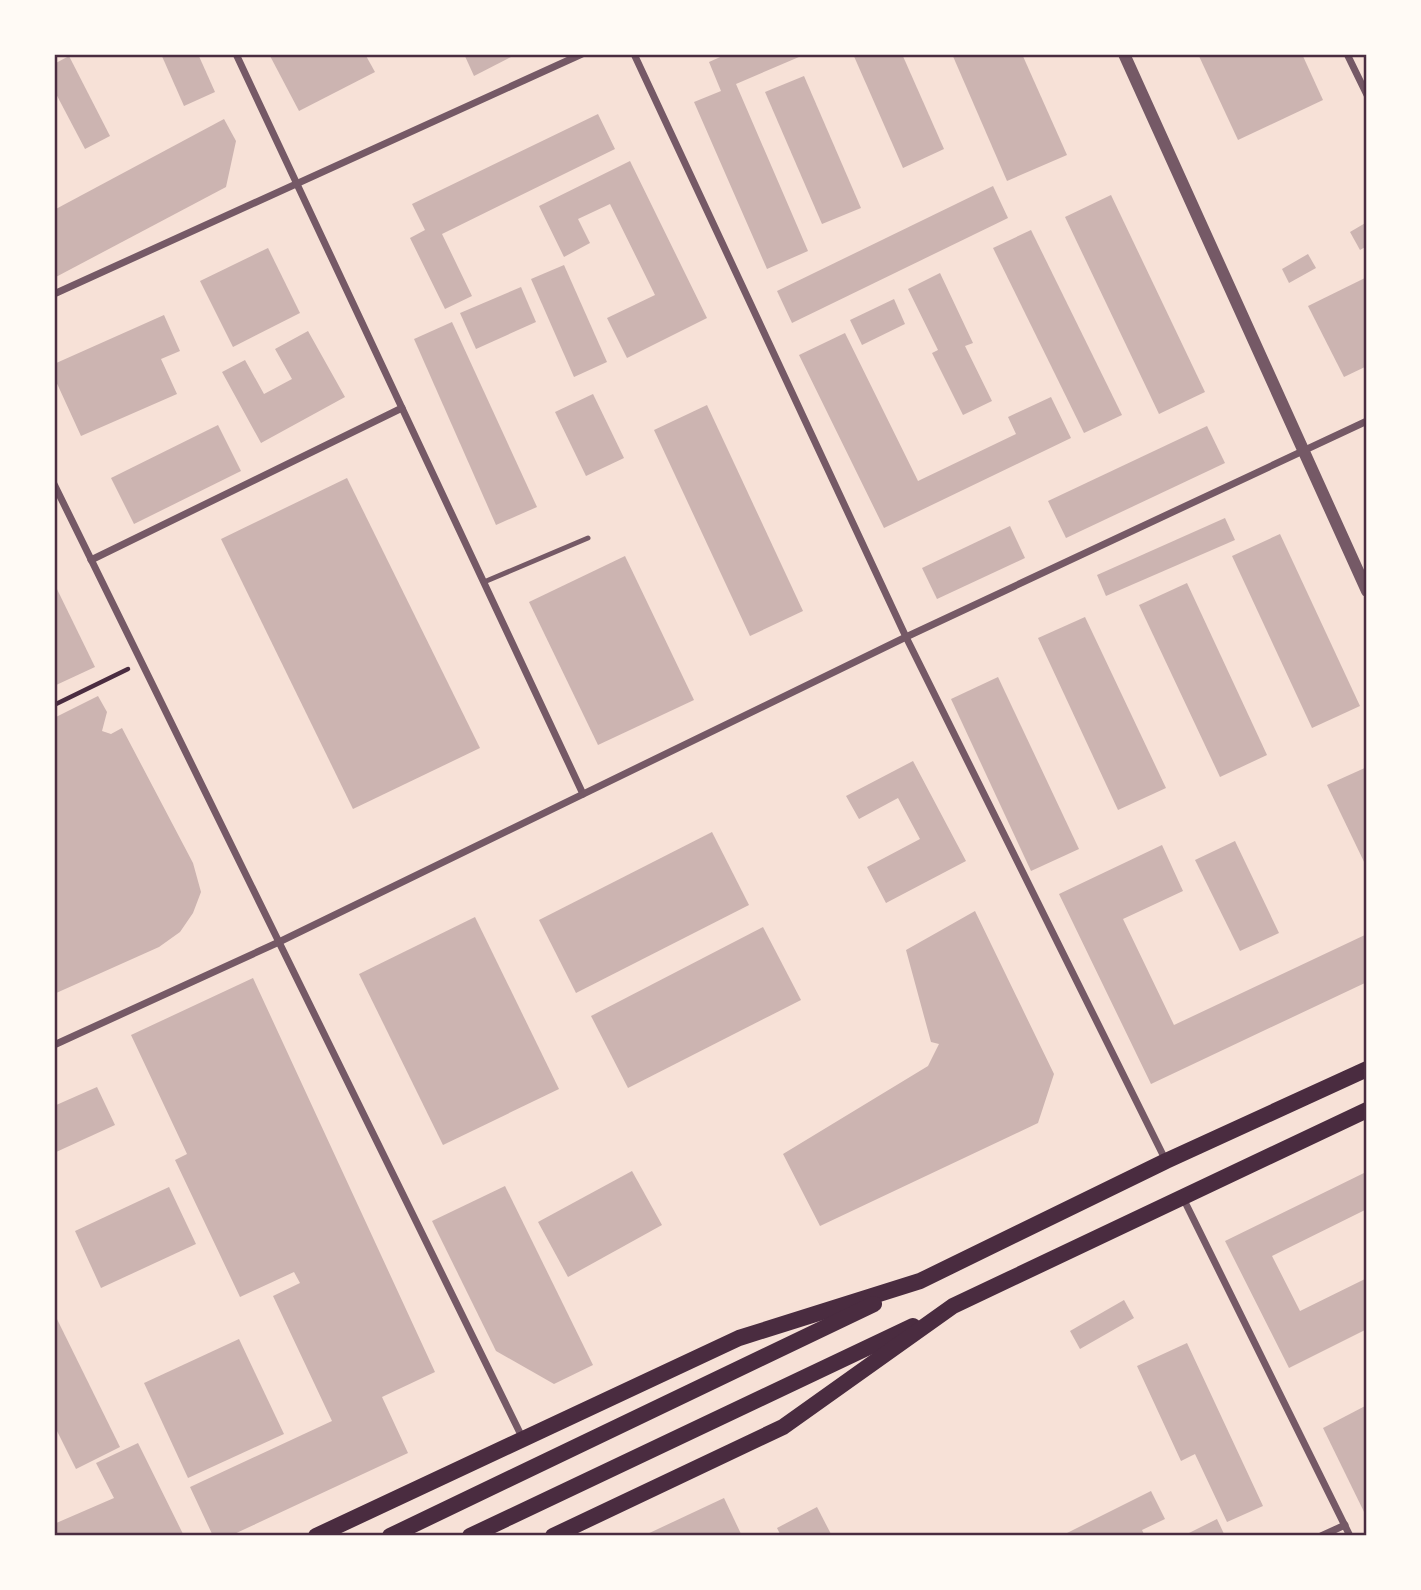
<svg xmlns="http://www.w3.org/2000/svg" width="1421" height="1590" font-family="Rubik,sans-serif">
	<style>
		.building { fill: #ccb4b1 }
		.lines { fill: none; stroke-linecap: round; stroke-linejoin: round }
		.path { stroke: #4a2c40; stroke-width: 4.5 }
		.service { stroke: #755966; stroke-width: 5 }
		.minor { stroke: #755966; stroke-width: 7 }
		.tertiary { stroke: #755966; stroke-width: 12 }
		.primary { stroke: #4a2c40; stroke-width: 16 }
		.neatline { fill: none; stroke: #4a2c40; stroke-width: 2.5 }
	</style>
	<rect width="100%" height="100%" fill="#f7e1d7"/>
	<g class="building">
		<path d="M161,54h37l17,38 -31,14z"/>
		<path d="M269,54h96l10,18 -76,39z"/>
		<path d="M464,54h53l-43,22z"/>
		<path d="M727,54h79l-70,30 72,167 -41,18 -73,-167 27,-11 -12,-29z"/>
		<path d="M853,54h49l42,95 -41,19z"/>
		<path d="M952,54h70l45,101 -60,26z"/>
		<path d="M1198,54h104l21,46 -85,40z"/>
		<path d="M69,56l41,80 -25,13 -31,-59v-26z"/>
		<path d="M804,76l57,132 -39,16 -57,-132z"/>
		<path d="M598,114l17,35 -173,85 30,62 -27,13 -35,-71 15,-8 -13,-26z"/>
		<path d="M224,119l12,22 -10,46 -172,91v-68z"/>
		<path d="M630,161l77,157 -80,40 -20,-40 48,-23 -45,-91 -32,15 12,24 -26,14 -25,-51z"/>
		<path d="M993,186l15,32 -216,105 -15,-32z"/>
		<path d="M1111,195l94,197 -46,22 -94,-197z"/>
		<path d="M1367,222v24l-7,4 -10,-18z"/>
		<path d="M1031,230l91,185 -38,18 -91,-185z"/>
		<path d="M268,248l32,65 -67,34 -33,-66z"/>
		<path d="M1308,254l8,14 -27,15 -7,-14z"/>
		<path d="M564,265l43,97 -33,15 -43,-98z"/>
		<path d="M940,273l33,70 -8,3 27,55 -29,14 -31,-62 6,-3 -30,-61z"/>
		<path d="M1367,277v89l-23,11 -36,-71z"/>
		<path d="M521,287l15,35 -60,27 -16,-36z"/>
		<path d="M894,299l11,25 -43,21 -12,-25z"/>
		<path d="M164,315l16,36 -19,8 16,35 -96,42 -27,-59v-13z"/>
		<path d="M452,322l85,185 -41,18 -82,-186z"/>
		<path d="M308,331l37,66 -84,46 -39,-71 23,-12 19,34 28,-15 -17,-30z"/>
		<path d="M845,333l73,148 98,-47 -8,-17 43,-20 20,41 -187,90 -85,-173z"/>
		<path d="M593,394l31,64 -38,18 -31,-64z"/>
		<path d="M707,405l96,206 -53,25 -96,-206z"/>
		<path d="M218,425l23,46 -107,53 -23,-46z"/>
		<path d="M1207,426l18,37 -159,75 -18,-37z"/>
		<path d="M347,478l133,270 -127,61 -132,-270z"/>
		<path d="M1225,518l10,22 -129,56 -9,-21z"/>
		<path d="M1010,526l15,32 -88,41 -15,-31z"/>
		<path d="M1280,534l80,172 -48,22 -80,-172z"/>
		<path d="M625,556l69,144 -96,45 -69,-143z"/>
		<path d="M54,583l41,84 -41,19z"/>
		<path d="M1187,583l80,172 -47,22 -81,-172z"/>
		<path d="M1085,617l81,171 -48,22 -80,-172z"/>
		<path d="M998,677l81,172 -48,22 -80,-172z"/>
		<path d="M98,696l9,16 -5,19 9,3 11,-6 71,135 8,29 -8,21 -13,19 -21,15 -105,47v-276z"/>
		<path d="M913,761l53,100 -80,42 -19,-36 53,-28 -22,-41 -39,21 -13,-23z"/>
		<path d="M1367,767v101l-40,-83z"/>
		<path d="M712,832l37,73 -173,88 -37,-73z"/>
		<path d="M1235,841l44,92 -39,18 -45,-91z"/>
		<path d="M1162,845l21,46 -60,28 51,106 193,-91v48l-216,102 -92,-190z"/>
		<path d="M975,911l79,163 -16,49 -218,103 -37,-72 145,-88 11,-22 -8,-2 -25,-92z"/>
		<path d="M475,917l84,172 -116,56 -84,-171z"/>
		<path d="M763,927l38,73 -173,88 -37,-72z"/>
		<path d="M253,978l182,394 -53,25 26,56 -178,83h-17l-23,-49 142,-66 -59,-125 27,-13 -6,-11 -54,25 -65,-137 12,-6 -56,-119z"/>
		<path d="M97,1087l18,38 -61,28v-47z"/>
		<path d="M632,1171l30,54 -94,52 -30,-55z"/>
		<path d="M1364,1173l3,36 -95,47 28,55 67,-33v51l-78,39 -64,-127z"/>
		<path d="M505,1186l88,179 -39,19 -58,-33 -64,-130z"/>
		<path d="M169,1187l27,57 -95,44 -26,-57z"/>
		<path d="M1124,1300l10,18 -54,31 -10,-18z"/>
		<path d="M54,1313l66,134 -44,22 -22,-44z"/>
		<path d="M239,1339l45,95 -96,44 -44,-95z"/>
		<path d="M1187,1343l76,163 -36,16 -32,-68 -14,7 -44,-95z"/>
		<path d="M1367,1405v113l-44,-90z"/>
		<path d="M138,1443l46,93h-130v-12l60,-26 -18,-35z"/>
		<path d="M1151,1491l14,28 -23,11 3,6h-84z"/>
		<path d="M724,1498l18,38h-99z"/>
		<path d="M817,1507l15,29h-51l-4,-8z"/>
		<path d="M1217,1519l8,17h-42z"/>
	</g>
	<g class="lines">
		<path class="path" d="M54,705l74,-36"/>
		<path class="service" d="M484,582l104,-44"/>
		<g class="minor">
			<path d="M236,54l347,740"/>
			<path d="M634,54l272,583 260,524"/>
			<path d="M1347,54l20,41"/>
			<path d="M54,294l528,-240"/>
			<path d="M54,484l469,955"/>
			<path d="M91,560l311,-152"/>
			<path d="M54,1045l225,-103 627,-305 461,-216"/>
			<path d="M1183,1198l167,338"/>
			<path d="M1321,1536l24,-11"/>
		</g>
		<path class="tertiary" d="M1124,54l243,537"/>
		<g class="primary">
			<path d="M316,1536l423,-198 181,-57 246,-120 201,-92"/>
			<path d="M390,1536l484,-232"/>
			<path d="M470,1536l443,-210"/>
			<path d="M553,1536l230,-109 170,-121 414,-196"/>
		</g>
	</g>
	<rect width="1421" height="1590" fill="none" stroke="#fffaf5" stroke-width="112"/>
	<rect x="56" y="56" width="1309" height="1478" class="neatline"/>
</svg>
